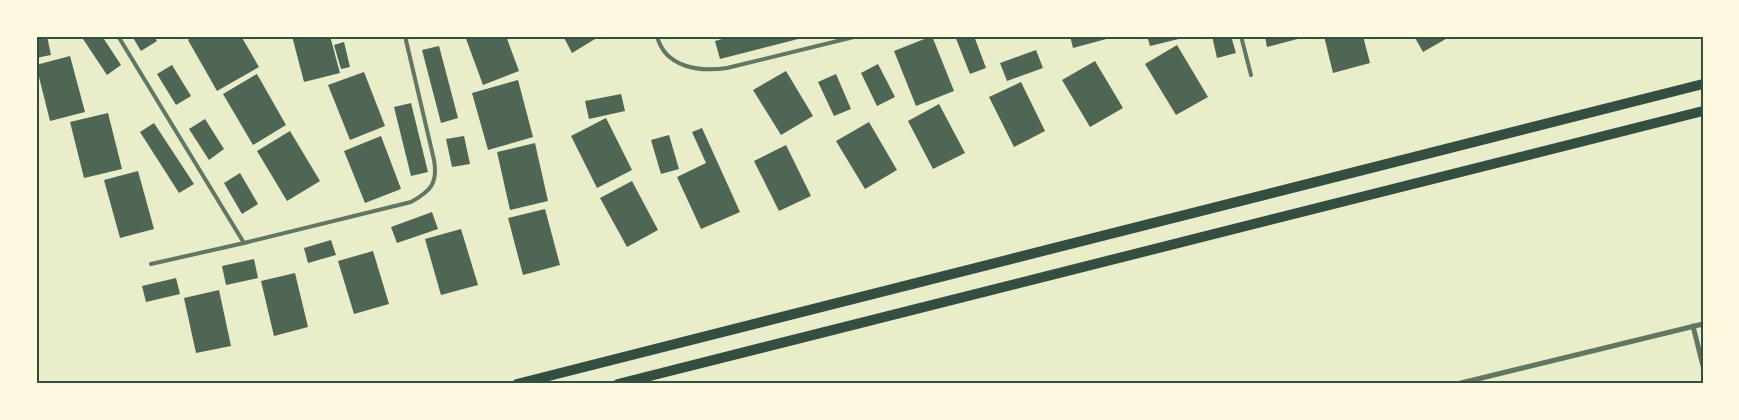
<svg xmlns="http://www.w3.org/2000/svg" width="1739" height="420" font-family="'DejaVu Sans',sans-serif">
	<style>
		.building { fill: #4f6655 }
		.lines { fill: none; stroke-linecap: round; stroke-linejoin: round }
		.service { stroke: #617663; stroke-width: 4 }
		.minor { stroke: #617663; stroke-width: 5 }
		.secondary { stroke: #344e41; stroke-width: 10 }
		.neatline { fill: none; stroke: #344e41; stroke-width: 2 }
	</style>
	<rect width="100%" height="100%" fill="#e9edc9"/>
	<g class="building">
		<path d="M36,36h11l4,19 -15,3z"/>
		<path d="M81,36h21l19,29 -14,10z"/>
		<path d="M132,36h22l3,5 -16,10z"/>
		<path d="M194,36h47l18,31 -42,24 -29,-51z"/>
		<path d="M292,36h38l10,37 -36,9z"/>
		<path d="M465,36h41l13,35 -36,14z"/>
		<path d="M563,36h37l-28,17z"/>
		<path d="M733,36h72l1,1 -86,22 -5,-18z"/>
		<path d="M932,36l22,55 -38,15 -22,-55z"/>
		<path d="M955,36h19l12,32 -16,6z"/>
		<path d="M1070,36h40v2l-37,10z"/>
		<path d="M1147,36h40v1l-37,9z"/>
		<path d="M1212,36h19l5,17 -19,5z"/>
		<path d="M1265,36h40v1l-38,10z"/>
		<path d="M1324,36h39l7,27 -37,10z"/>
		<path d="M1414,36h37l-28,16z"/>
		<path d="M344,42l6,25 -9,2 -7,-24z"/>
		<path d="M1177,45l31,52 -32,18 -31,-51z"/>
		<path d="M439,46l19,72 -17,5 -19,-73z"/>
		<path d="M1036,50l7,18 -36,13 -7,-18z"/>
		<path d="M70,56l15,56 -35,9 -14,-56z"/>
		<path d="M1095,61l28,47 -33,19 -28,-47z"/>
		<path d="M878,64l17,33 -18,9 -16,-33z"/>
		<path d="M172,65l19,31 -15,9 -19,-31z"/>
		<path d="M786,71l27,45 -32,19 -28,-45z"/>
		<path d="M364,72l21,54 -35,14 -22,-55z"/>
		<path d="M257,74l29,51 -33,20 -30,-51z"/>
		<path d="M836,74l15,35 -17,7 -16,-34z"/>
		<path d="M518,80l15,57 -45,13 -16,-57z"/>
		<path d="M1021,82l24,49 -31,16 -25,-50z"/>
		<path d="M621,94l4,17 -36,8 -4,-18z"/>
		<path d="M411,103l17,69 -17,4 -17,-69z"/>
		<path d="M939,104l26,49 -32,16 -25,-48z"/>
		<path d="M108,113l14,56 -38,9 -14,-56z"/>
		<path d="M606,118l26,52 -35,18 -26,-52z"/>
		<path d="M205,119l19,30 -15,11 -20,-31z"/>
		<path d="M869,122l28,48 -32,19 -29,-48z"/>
		<path d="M154,123l40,61 -15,9 -39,-61z"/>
		<path d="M702,128l38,84 -39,17 -24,-52 29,-14 -14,-31z"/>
		<path d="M290,131l30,50 -33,20 -30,-50z"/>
		<path d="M669,135l10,34 -18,5 -10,-34z"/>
		<path d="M381,136l20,53 -36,14 -21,-52z"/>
		<path d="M464,136l6,28 -18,3 -6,-28z"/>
		<path d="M535,143l13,58 -38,9 -13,-58z"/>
		<path d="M786,145l25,51 -32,15 -25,-50z"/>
		<path d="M138,171l16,58 -34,9 -16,-58z"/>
		<path d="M240,173l18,31 -16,10 -18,-31z"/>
		<path d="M632,181l26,49 -31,17 -27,-49z"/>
		<path d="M545,209l15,56 -37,10 -15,-57z"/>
		<path d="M432,212l6,17 -41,14 -6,-16z"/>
		<path d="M461,229l17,56 -37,10 -16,-56z"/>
		<path d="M331,240l5,15 -28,8 -4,-15z"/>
		<path d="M373,251l16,53 -35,10 -16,-53z"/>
		<path d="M254,259l4,19 -32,7 -4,-19z"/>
		<path d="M295,273l13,54 -34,9 -13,-55z"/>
		<path d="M176,278l4,16 -34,8 -4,-16z"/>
		<path d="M219,290l12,56 -35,7 -12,-55z"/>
	</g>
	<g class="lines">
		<g class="service">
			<path d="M118,36l126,207 167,-41c20,-11 27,-19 23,-42l-29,-124"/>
			<path d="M657,36c8,32 43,36 70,32l131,-32"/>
			<path d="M1241,36l10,39"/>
			<path d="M151,264l93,-21"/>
		</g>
		<g class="minor">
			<path d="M1693,326l10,40"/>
			<path d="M1457,384l246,-60"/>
		</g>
		<g class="secondary">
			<path d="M517,384l1186,-300"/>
			<path d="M618,384l1085,-273"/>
		</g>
	</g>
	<rect width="1739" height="420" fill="none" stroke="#fefae0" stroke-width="75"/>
	<rect x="38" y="38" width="1664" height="344" class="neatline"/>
</svg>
